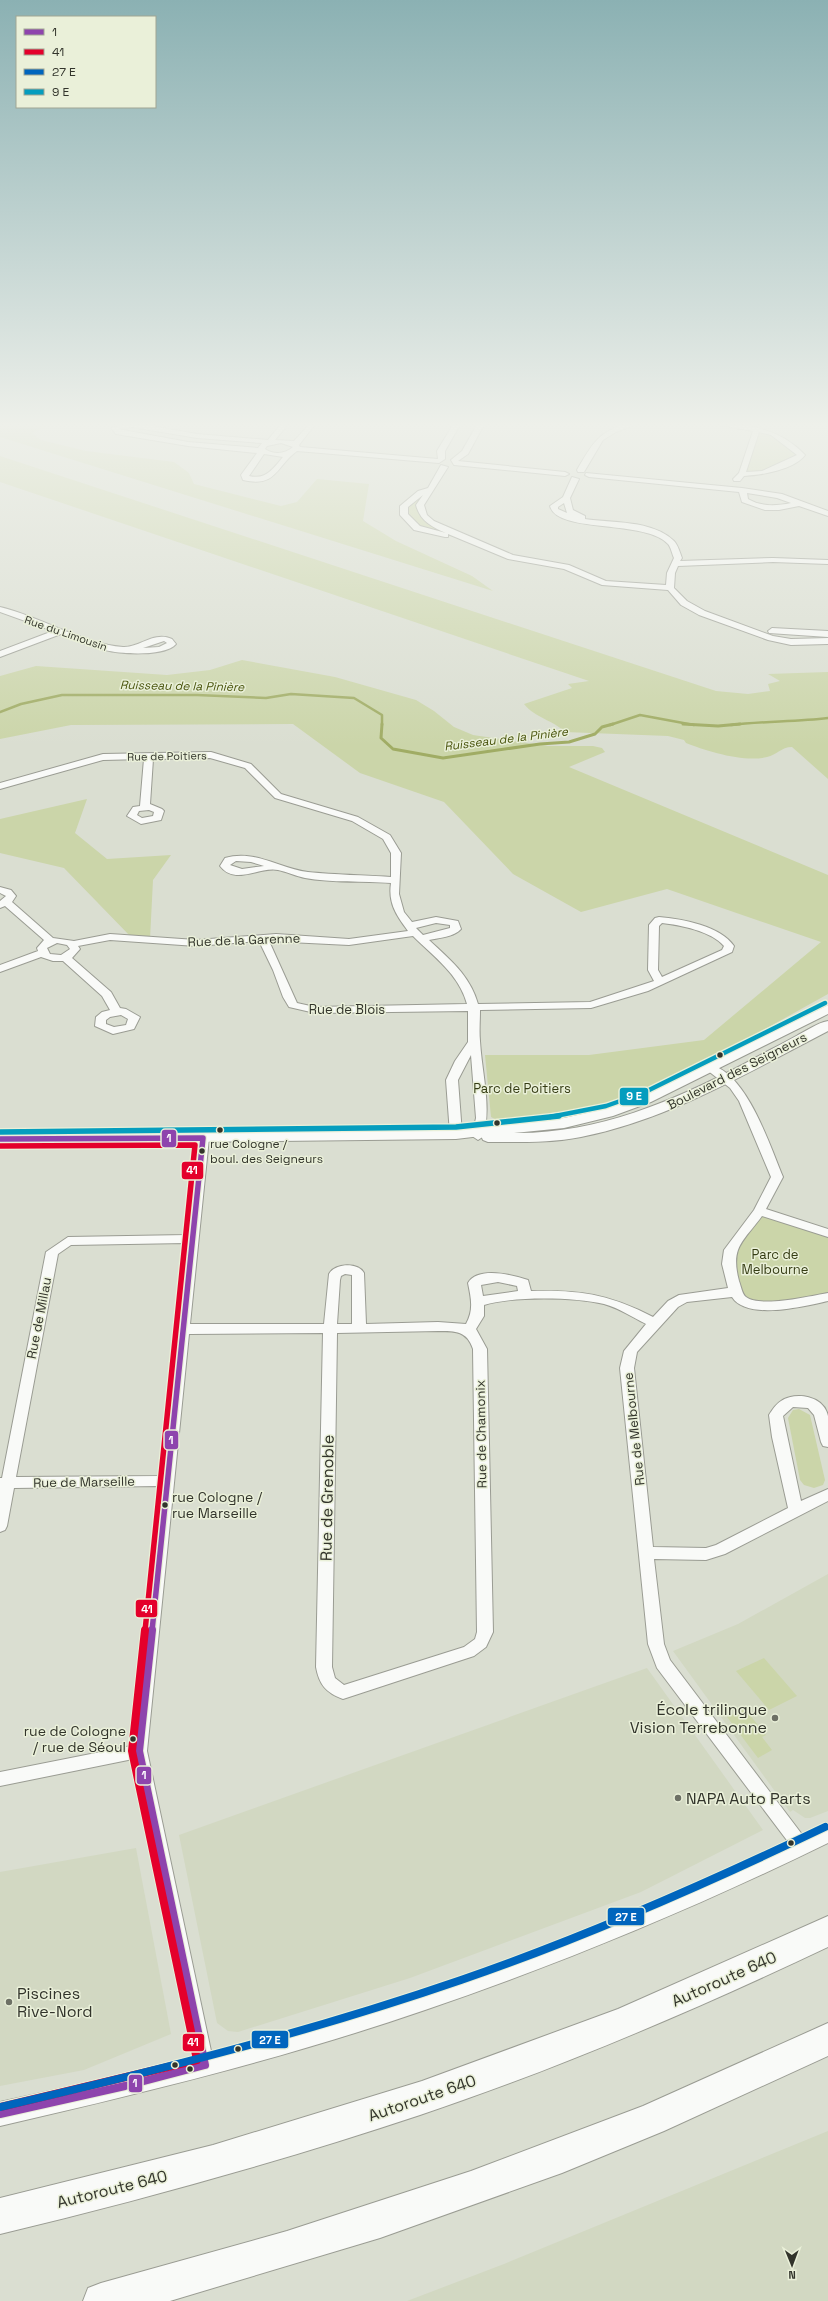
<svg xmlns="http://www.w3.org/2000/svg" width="828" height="2301" font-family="'Space Grotesk',sans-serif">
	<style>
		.built { fill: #d2d8c2 }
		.green { fill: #cbd5a9 }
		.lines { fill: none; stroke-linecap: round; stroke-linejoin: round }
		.stream-far1 { stroke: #a0ac64; stroke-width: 2.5 }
		.stream { stroke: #a0ac64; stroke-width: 3 }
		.minor-casing { stroke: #9a9c93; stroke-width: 2 }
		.tertiary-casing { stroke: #9a9c93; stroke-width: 2 }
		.motorway-casing { stroke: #9a9c93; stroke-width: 2 }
		.minor { fill: #f9faf8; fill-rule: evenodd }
		.tertiary { fill: #f9faf8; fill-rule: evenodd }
		.motorway { fill: #f9faf8; fill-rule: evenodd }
		.bus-1-far1-casing { stroke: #eaf0d9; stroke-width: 8 }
		.bus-1-casing { stroke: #eaf0d9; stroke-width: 10 }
		.bus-2-far1-casing { stroke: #eaf0d9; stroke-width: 8 }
		.bus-2-casing { stroke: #eaf0d9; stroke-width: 10 }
		.bus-3-casing { stroke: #eaf0d9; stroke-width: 10 }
		.bus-4-far1-casing { stroke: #eaf0d9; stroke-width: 7 }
		.bus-4-casing { stroke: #eaf0d9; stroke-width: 8 }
		.bus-1-far1 { stroke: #8e44ad; stroke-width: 5.5 }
		.bus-1 { stroke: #8e44ad; stroke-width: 8 }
		.bus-2-far1 { stroke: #e4002b; stroke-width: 5.5 }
		.bus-2 { stroke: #e4002b; stroke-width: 8 }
		.bus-3 { stroke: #0065bd; stroke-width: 8 }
		.bus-4-far1 { stroke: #059dbe; stroke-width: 4.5 }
		.bus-4 { stroke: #059dbe; stroke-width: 5.5 }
		.bus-dot { fill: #32342b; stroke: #eaf0d9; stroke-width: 1.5 }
		.poi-dot { fill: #6d7065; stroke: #eaf0d9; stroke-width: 1.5 }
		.labels { text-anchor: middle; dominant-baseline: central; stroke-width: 3; stroke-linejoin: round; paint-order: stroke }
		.far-street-label { font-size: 11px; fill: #32342b; stroke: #eaf0d9 }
		.far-water-label { font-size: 12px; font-style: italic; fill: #48530b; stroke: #eaf0d9 }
		.bus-label { font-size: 12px; fill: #32342b; stroke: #eaf0d9; text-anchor: start }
		.street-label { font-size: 13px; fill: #32342b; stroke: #eaf0d9 }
		.park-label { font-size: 13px; fill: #353c14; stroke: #eaf0d9 }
		.near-bus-label { font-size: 14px; fill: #32342b; stroke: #eaf0d9; text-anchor: start }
		.near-street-label { font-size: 16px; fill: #32342b; stroke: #eaf0d9 }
		.near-poi-label { font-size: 16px; fill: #32342b; stroke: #eaf0d9; text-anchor: start }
		.line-badge { stroke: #eaf0d9; stroke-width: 1.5 }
		.badge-label { font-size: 11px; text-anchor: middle; font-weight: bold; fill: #fff }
	</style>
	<rect width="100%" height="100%" fill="#daded1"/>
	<g class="built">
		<path d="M828,1574v237l-18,7h-5l-12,-8 -3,2 -117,-161 65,-27z"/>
		<path d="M647,1668l116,162 -122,62 -231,86 -172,54 -10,-1 -11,-8 -38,-188z"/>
		<path d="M136,1848l35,186 -87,36 -84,16v-214z"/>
		<path d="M828,2131v170h-421l97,-37z"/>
	</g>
	<g class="green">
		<path d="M0,423h52l-20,10 9,7 45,11 88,11 15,11 5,11 87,22 16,-4 20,-23 52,5 -6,37 33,20 76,35 21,15 -493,-154z"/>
		<path d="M757,429l16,5 28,21 -38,18 -21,1z"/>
		<path d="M0,456l716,235 32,3 22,-3 -2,-7 12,-3 -12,-7 60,-2v107l-36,-32c-11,0 -15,8 -25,10 -22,6 -61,-6 -81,-14l-2,-3 -16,-4 -103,-4c-12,-12 -30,-14 -41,-28l48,-16 -4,-4 21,-3 -589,-199z"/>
		<path d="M429,490l-9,15 1,9 41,24 -26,-4 -26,-12 -6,-16z"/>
		<path d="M242,660l93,17 81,23 18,11 20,16 19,8 75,11h45l9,2 3,4 -36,15 259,108v119l-185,103 -67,18 -73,8 -12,-6 -6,-62h104l115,-15 117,-98 -154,-53 -86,23 -68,-38 -69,-72 -84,-29 -67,-49 -222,1 -71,14v-63l36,-10 131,9 43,-5z"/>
		<path d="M87,799l-12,34 32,26 64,-4 -18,25 -3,59 -19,-2 -67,-69 -64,-15v-34z"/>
		<path d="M759,1211l69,22v64l-60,8 -27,-5 -11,-50z"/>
		<path d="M799,1409l11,6 15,65 -2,5 -9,3 -10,-3 -4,-5 -12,-62 5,-8z"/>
		<path d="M764,1658l33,38 -28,14 -33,-39z"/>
		<path d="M745,1709l21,26 -4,2 10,13 -14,8 -31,-41z"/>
	</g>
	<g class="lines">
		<g class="stream-far1">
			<path d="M0,712l21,-8 41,-9h135l69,3 25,-4 63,4 28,17v10"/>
			<path d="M610,725l30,-10 54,10"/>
			<path d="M731,725c32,-4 65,-3 97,-7"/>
		</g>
		<g class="stream">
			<path d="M382,724l-1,14 12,11 50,9 97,-14 29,-2 26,-8 7,-7 11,-3"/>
			<path d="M683,724l35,2 22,-2"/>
		</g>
		<g class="minor-casing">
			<g id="minor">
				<path d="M135,423l62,11 71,6 14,-17h7l-14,17 19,1 13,-14v-4h6v4l-14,18 1,2 138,12 -1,-8 17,-28h7l-16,28v8l-6,4 -142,-12c-21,15 -20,37 -54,29l-2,-5 16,-22 -69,-7 -72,-12 -5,-6zM132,427l65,11 65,5 -4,5 -70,-6 -70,-13zM281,443l12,4c-8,7 -19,8 -28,2l2,-3zM264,454l19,3c-10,12 -17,23 -34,19z"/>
				<path d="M478,423h7l-17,31 -10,7 107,11 4,2 -4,2 -111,-11 -3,-5 11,-9z"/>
				<path d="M628,423h11l-23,9 -13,8 -19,32h-6l-1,-2c15,-26 21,-38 51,-47z"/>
				<path d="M708,423c36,0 71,4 97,32 -11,15 -44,20 -61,21l-4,5h-6l-1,-2 6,-6 14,-42zM759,432l12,3 26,20 -35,16 -16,1z"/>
				<path d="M441,465l7,2 -24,38 3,10 7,6 79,34 56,10 37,16 60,4 1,-12 7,-15c-2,-4 -3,-11 -6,-14 -23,-25 -111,-10 -118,-38l13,-9 9,-20 7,2 -9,19 3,12 12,6v3c27,4 68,1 89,22 4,4 6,12 8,17l-2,3 93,-3 55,2v4l-55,-2 -95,4 -3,7 -1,15 13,13 18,10 68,25 18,3 37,-1v6l-37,1 -23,-5 -69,-25 -18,-10 -13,-15 -66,-5 -38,-16 -56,-10 -60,-25v3h-3l-31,-7 -14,-15v-9l18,-15 10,-3zM423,495l-7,10c4,16 16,22 30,28l-26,-7 -12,-12v-7zM564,503l3,10 9,4 -18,-8v-2z"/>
				<path d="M586,473l156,15 40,6 46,17v5l-29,-10 -20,4h-14l-23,-8 -3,-10 -150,-15 -4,-2zM747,493l30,5 14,5c-15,3 -29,4 -43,-4z"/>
				<path d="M0,607c39,9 83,37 123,40 17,1 30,-16 49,-8l4,5c-11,13 -56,10 -71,6 -15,-4 -30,-11 -44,-16l-61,23v-6l53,-20 -53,-19zM164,641l3,2 -8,4 -16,1z"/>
				<path d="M772,628l56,3v6l-59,-4 -1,-2z"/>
				<path d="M211,752l40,12 30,30 77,23 32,18 11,18 -2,41 5,18 8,10 24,-5 22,4 3,8c-7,8 -22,9 -32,11 20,19 41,35 49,64l112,-2 64,-21 -6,-11 1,-45 6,-7 4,-1c24,2 61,9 75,29l-2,6 -84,39 -57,17 -111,2c0,11 -1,21 0,31 2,33 11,62 4,95l-6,4 -6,-4 4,-18 -5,-63 -13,25 4,54 -6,4 -6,-4 -4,-54 9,-19 13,-19v-31l-153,2 -26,-6 -6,-10 -10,-27 -14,-29 -63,5 -86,-6 -32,6 2,3 -8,9 39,34 9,16 6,1 14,8 -6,12 -21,5 -18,-8 1,-9 6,-5 8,-2 -8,-14 -39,-35h-10l-12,-4 -41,15v-7l38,-14 -1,-3 7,-8 -39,-34 -5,2v-7l6,-5 -6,-3v-6l11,3 5,6 -4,6 41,36 21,3 36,-7 86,6 80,-6 73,5 59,-8c-12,-16 -20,-28 -17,-48 -27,-2 -61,0 -86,-5 -9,-2 -18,-6 -27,-8 -18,-4 -43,16 -58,-4l5,-8c30,-9 55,11 83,14 28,3 56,3 83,5v-24l-8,-14 -31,-18 -77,-23 -30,-30 -35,-10 -57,1 -3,45 12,5 2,2 -3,9 -20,4 -14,-8 6,-9 7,-1 4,-47 -41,1 -103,29v-6l103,-29zM149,810l5,2 -1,4 -11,2 -5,-3 2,-4zM236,861l15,1 13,4 -22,3 -12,-4zM436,923l14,2v3l-27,7 -7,-7zM662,923c18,2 49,8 62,23l-2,4 -60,27 -4,-7 1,-44zM413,936c21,21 46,38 54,68l-152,3 -18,-4 -28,-62 80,4zM57,943l10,2 3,4 -9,6 -11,-1 -3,-6zM121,1015l7,4 -2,6 -12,2 -8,-3v-4l4,-3z"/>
				<path d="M711,1065c36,9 59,81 72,112l-17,32 62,20v8l-66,-21c-19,26 -32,31 -23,65 2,5 3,13 7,16 15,11 64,-1 82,-4v8c-23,5 -81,20 -96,-4l-45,5 -9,5 -41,45 -3,16 19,179 53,1 10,-3 72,-37 -16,-71 -3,-22c3,-5 7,-11 12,-14 15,-10 43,-5 47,15 0,9 0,21 0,31l-5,-1 -2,-4 -7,-27 -6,-7 -15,-1 -10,9 18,85 27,-12v12l-103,53 -19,6 -52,-1 10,85 6,16 137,181 2,5 -2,5 -6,2 -6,-2 -138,-183 -9,-24 -28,-276 4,-17 22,-27c-14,-7 -27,-16 -42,-20 -30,-7 -90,-8 -120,1v11l-8,13 11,20 6,283 -7,15 -12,9 -131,43c-17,-6 -24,-15 -27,-32l7,-334 -134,1 -42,417 67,314 -2,6 -7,3 -7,-3 -65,-312 -133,27v-14l131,-26 28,-260 -145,2 -7,38 -2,4 -5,2v-54h2l44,-226 22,-15 119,-2 10,-97 6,-4 6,4 -19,186h134l5,-50c6,-11 29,-12 35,-1l2,51 72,-2 28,2c8,-14 5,-26 2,-41 10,-17 45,-8 60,-3l3,11c48,-1 78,3 122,26l15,-16 11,-6 49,-7 -6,-24 2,-14 30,-40 17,-33 -32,-76 -9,-13 -23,-18 -2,-2 2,-2zM186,1243l-25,233 -145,1 42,-223 13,-9zM345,1274l7,1v49h-15l3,-44 1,-4zM498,1282l19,4 1,5 -35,5 -2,-11zM438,1331c18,0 29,0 35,18l4,283 -2,7 -11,8 -120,38 -9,-7 -3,-11 5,-334z"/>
			</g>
		</g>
		<g class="tertiary-casing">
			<g id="tertiary">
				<path d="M828,1005v9l-177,88 -38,14 -49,12 -50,5c82,1 158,-31 230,-69 18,-10 36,-19 54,-29 10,-5 19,-12 30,-14v10c-79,41 -158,88 -247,106 -30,6 -62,5 -93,5l-5,-2 -2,-4 -25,3 -456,5v-10l456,-5 108,-11 40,-9 37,-13z"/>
				<path d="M828,1824v19c-131,64 -265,120 -403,167 -139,48 -282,83 -425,116v-24c179,-39 357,-85 529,-149 66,-25 132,-51 195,-81 35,-15 68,-35 104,-48z"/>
			</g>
		</g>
		<g class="motorway-casing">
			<g id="motorway">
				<path d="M828,1916v31c-133,63 -268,121 -408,168 -138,46 -278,85 -420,119v-36l213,-53 209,-64 196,-72z"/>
				<path d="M828,2023v33l-164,75 -102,42 -182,65 -210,63h-87l5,-13 13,-5 186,-52 184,-60 172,-65z"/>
			</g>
		</g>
		<use href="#minor" class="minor"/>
		<use href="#tertiary" class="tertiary"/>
		<use href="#motorway" class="motorway"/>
		<g class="bus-1-far1-casing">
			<path id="bus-1-far1" d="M0,1139l203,-1 -51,493"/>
		</g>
		<g class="bus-1-casing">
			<path id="bus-1" d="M0,2114l125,-28 80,-21 -66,-314 13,-121"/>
		</g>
		<g class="bus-2-far1-casing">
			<path id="bus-2-far1" d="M0,1146l195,-1 -50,486"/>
		</g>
		<g class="bus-2-casing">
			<path id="bus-2" d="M0,2107l197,-47 -65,-309 13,-121"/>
		</g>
		<g class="bus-3-casing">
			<path id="bus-3" d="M0,2107c156,-36 310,-75 461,-127 125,-43 245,-96 364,-153"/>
		</g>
		<g class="bus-4-far1-casing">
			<path id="bus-4-far1" d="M550,1117l56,-11 37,-13 182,-90"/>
		</g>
		<g class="bus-4-casing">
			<path id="bus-4" d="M0,1132l456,-5 103,-11"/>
		</g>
		<use href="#bus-1-far1" class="bus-1-far1"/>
		<use href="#bus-1" class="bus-1"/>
		<use href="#bus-2-far1" class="bus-2-far1"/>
		<use href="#bus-2" class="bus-2"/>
		<use href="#bus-3" class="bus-3"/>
		<use href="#bus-4-far1" class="bus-4-far1"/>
		<use href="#bus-4" class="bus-4"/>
	</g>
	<linearGradient id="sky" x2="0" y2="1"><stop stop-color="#8bb1b3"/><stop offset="0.57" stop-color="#eef0ea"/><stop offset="1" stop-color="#eef0ea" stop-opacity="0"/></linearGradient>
	<rect width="828" height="746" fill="url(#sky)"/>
	<g class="bus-dot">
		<circle cx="720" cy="1055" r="3.5"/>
		<circle cx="497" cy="1123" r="3.5"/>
		<circle cx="220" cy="1130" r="3.5"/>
		<circle cx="202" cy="1151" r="3.5"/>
		<circle cx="165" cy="1505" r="3.5"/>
		<circle cx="133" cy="1739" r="3.5"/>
		<circle cx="791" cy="1843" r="3.5"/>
		<circle cx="238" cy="2049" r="3.5"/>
		<circle cx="175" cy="2065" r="3.5"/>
		<circle cx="190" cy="2069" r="3.5"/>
	</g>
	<g class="poi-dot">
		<circle cx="775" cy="1718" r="4"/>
		<circle cx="678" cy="1798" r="4"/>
		<circle cx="9" cy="2002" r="4"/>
	</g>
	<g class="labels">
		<g class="far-street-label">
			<text transform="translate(66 633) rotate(19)">Rue du Limousin</text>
			<text transform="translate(167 756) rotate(-1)">Rue de Poitiers</text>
		</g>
		<g class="far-water-label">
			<text transform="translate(182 686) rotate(1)">Ruisseau de la Pinière</text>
			<text transform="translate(506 739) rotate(-7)">Ruisseau de la Pinière</text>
		</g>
		<g class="bus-label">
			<text x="210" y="1144">rue Cologne /<tspan x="210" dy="15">boul. des Seigneurs</tspan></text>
		</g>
		<g class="street-label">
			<text transform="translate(244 940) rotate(-2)">Rue de la Garenne</text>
			<text x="347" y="1009">Rue de Blois</text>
			<text transform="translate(737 1071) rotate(-27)">Boulevard des Seigneurs</text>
			<text transform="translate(39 1318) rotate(-79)">Rue de Millau</text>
			<text transform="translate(634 1429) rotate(-96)">Rue de Melbourne</text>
			<text transform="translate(481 1434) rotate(-91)">Rue de Chamonix</text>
			<text transform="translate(84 1482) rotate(-1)">Rue de Marseille</text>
		</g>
		<g class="park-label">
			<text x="522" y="1088">Parc de Poitiers</text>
			<text x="775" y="1254">Parc de<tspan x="775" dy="15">Melbourne</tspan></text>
		</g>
		<g class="near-bus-label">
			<text x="172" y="1497">rue Cologne /<tspan x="172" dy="16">rue Marseille</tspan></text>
			<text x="126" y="1731" text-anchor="end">rue de Cologne<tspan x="126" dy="16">/ rue de Séoul</tspan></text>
		</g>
		<g class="near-street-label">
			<text transform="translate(327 1498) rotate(-89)">Rue de Grenoble</text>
			<text transform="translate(724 1979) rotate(-24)">Autoroute 640</text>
			<text transform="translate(422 2098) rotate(-19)">Autoroute 640</text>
			<text transform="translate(112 2189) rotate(-14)">Autoroute 640</text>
		</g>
		<g class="near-poi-label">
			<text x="767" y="1709" text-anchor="end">École trilingue<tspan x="767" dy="18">Vision Terrebonne</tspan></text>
			<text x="686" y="1798">NAPA Auto Parts</text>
			<text x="17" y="1993">Piscines<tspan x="17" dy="18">Rive-Nord</tspan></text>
		</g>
	</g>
	<g class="line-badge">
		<rect x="619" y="1087" width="30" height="19" rx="4" fill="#059dbe"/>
		<rect x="161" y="1129" width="16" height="19" rx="4" fill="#8e44ad"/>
		<rect x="181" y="1161" width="23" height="19" rx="4" fill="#e4002b"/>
		<rect x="164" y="1430" width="15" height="20" rx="4" fill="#8e44ad"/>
		<rect x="135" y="1599" width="23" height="19" rx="4" fill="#e4002b"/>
		<rect x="136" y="1766" width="16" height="19" rx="4" fill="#8e44ad"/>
		<rect x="607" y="1907" width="38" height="19" rx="4" fill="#0065bd"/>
		<rect x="251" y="2030" width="38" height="19" rx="4" fill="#0065bd"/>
		<rect x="182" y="2033" width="23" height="19" rx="4" fill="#e4002b"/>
		<rect x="128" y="2074" width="15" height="19" rx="4" fill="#8e44ad"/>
	</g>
	<g class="badge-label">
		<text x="634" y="1100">9 E</text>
		<text x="169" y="1142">1</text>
		<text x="192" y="1174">41</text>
		<text x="171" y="1444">1</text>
		<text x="147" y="1613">41</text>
		<text x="144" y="1779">1</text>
		<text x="626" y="1921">27 E</text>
		<text x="270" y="2044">27 E</text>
		<text x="193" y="2046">41</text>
		<text x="135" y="2087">1</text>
	</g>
	<rect x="16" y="16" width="140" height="92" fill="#eaf0d9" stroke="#a0a593"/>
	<rect x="24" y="29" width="20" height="6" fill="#8e44ad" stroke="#a0a593"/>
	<text x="52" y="36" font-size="12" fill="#32342b">1</text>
	<rect x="24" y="49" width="20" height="6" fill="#e4002b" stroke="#a0a593"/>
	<text x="52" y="56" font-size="12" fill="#32342b">41</text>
	<rect x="24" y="69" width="20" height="6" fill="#0065bd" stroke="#a0a593"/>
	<text x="52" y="76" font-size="12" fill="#32342b">27 E</text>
	<rect x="24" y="89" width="20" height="6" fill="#059dbe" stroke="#a0a593"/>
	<text x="52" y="96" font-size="12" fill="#32342b">9 E</text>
	<g transform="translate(792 2265) rotate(179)" stroke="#eaf0d9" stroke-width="3" paint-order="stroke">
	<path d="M0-3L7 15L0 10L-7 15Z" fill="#32342b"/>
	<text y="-6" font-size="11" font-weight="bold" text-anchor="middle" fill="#32342b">N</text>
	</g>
</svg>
